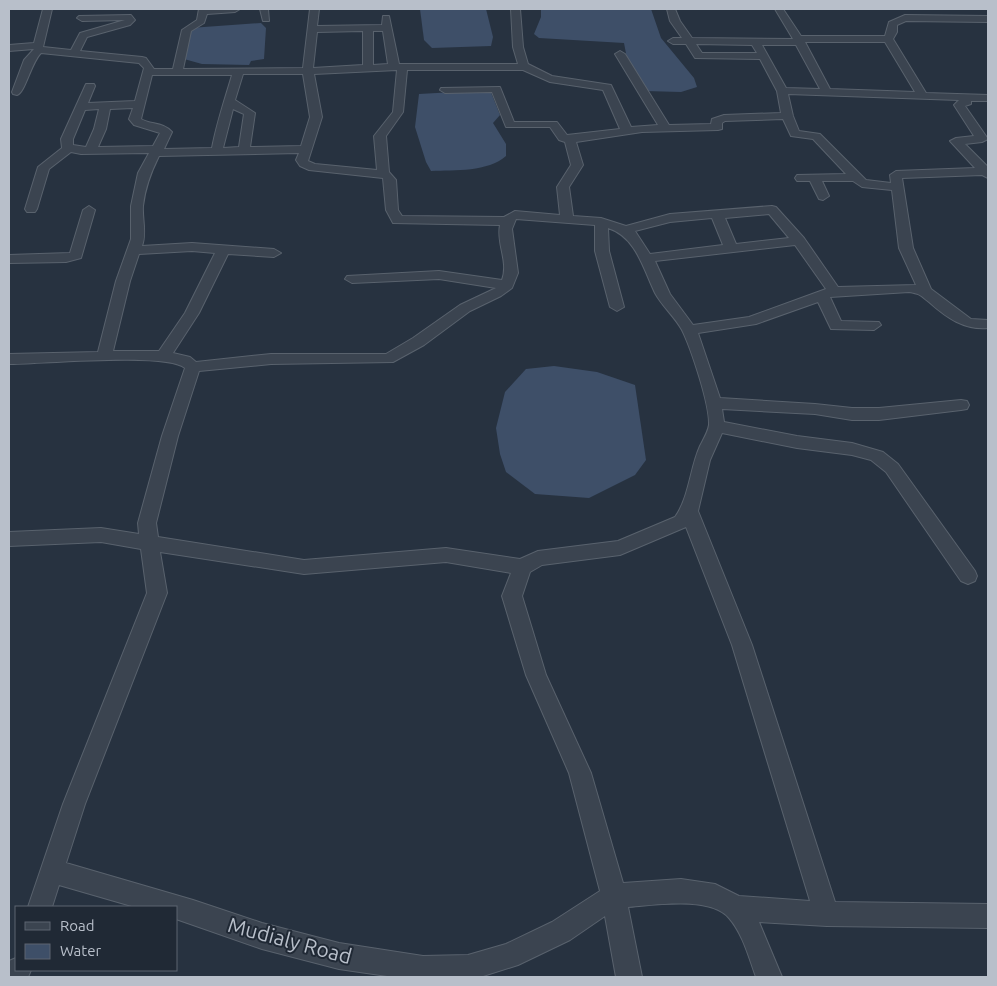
<svg xmlns="http://www.w3.org/2000/svg" width="997" height="986" font-family="Ubuntu,sans-serif">
	<style>
		.water { fill: #3e4f68 }
		.lines { fill: none; stroke-linecap: round; stroke-linejoin: round }
		.street-casing { stroke: #59626d; stroke-width: 2 }
		.street { fill: #3b4450; fill-rule: evenodd }
		.labels { text-anchor: middle; dominant-baseline: central; stroke-width: 4; stroke-linejoin: round; paint-order: stroke }
		.near-street-label { font-size: 21px; fill: #b8bfca; stroke: #202935 }
	</style>
	<rect width="100%" height="100%" fill="#273240"/>
	<g class="water">
		<path d="M420,9h66l7,28 -2,9 -59,2 -8,-8z"/>
		<path d="M541,9h110l10,29 33,40 3,9 -16,5 -36,-1 -16,-22 -5,-26 -85,-5 -5,-4 7,-17z"/>
		<path d="M261,23l5,5 -2,31 -13,2 -2,4 -47,-1 -18,-5 6,-31z"/>
		<path d="M490,90l10,25 -7,8 13,21v12c-18,16 -51,14 -75,15l-5,-9 -11,-35 4,-33z"/>
		<path d="M554,366l43,6 38,13 11,75 -11,15 -46,23 -54,-4 -29,-22 -6,-18 -4,-26 9,-36 21,-23z"/>
	</g>
	<g class="lines">
		<g class="street-casing">
			<g id="street">
				<path d="M43,9h9l-9,38 28,3 9,-17 45,-13 -43,1 -5,-3 2,-2 52,-1 4,5 -5,5 -43,12 -7,14 62,6 4,1 8,11h19l9,-39 15,-10 2,-11h41l-5,3 -28,2 -3,9 -13,8 -8,38 120,-1 7,-59h9l-2,17 65,-1 1,-9h6l10,48h119l-5,-17 -2,-38h9l3,38 5,17 24,12 59,9 20,42 27,-2 -43,-71 5,-3 5,3 44,71 42,-1 1,-5 12,-4 57,-2 -4,-22 -17,-32 -65,-1 -9,-14h-13l-5,-3 5,-3h9l-12,-17 -3,-12h8l5,12 12,17 101,1 -18,-30h8l18,27h84l4,-14 16,-7 83,1v6l-82,-1 -9,4v7l-4,7 33,54 62,2v6h-17v3l-6,2 23,33 -6,3 -17,2 23,23v11l-6,-3 -80,3 11,70 18,41 40,30 17,1v8c-24,2 -41,-10 -59,-26 -9,-7 -8,-8 -20,-10l-79,5 11,24 38,1 2,3 -7,5 -43,-1 -13,-27 -62,22 -58,9 22,65 95,6 37,4h27l82,-8 6,1 2,4 -2,4 -6,1 -82,10h-27l-37,-6 -93,-5 2,13 73,14 55,7 31,9 15,12 77,107 2,5 -2,5 -7,3 -7,-3 -75,-109 -15,-12 -19,-5 -55,-7 -75,-15 -12,27 -12,51 54,134 83,257 153,2v24l-161,-2 -68,-4 23,55h-26c-7,-19 -13,-43 -27,-59 -18,-22 -75,-13 -101,-11l14,70h-26l-11,-61 -35,24 -52,25 -38,12h-86l-55,-8 -77,-20 -86,-30v-12h-41l-76,-22 -7,22h-24l35,-103 84,-211 -6,-44 -40,-7 -92,4v-14l92,-4 38,6 -1,-11 24,-87 23,-68c-18,-16 -146,-4 -176,-4v-10l89,-2 18,-71 15,-42v-33l7,-33 11,-20 -68,1 -10,-2 -22,17 -12,40 -2,3h-8l-2,-3 13,-42 24,-19 -1,-9 25,-55h8l1,2 -7,17 47,-2 9,-33 -5,-5 -98,-10c-10,10 -16,40 -24,42l-4,-1 -1,-2 12,-32 10,-11 -25,2v-6l25,-2zM363,31v34l-50,3 4,-36zM373,31h10l5,33 -15,1zM805,42h80l30,50 -85,-3zM696,44l56,1 5,8h-55zM762,45h34l24,44 -34,-1zM397,70l-4,42 -19,24 3,34 -62,-6 -7,-3 14,-44 -8,-43zM407,70h116l27,12 53,8 17,39 -53,6 -10,-13h-43l-14,-35 -59,1 -1,2 5,3 47,-1 14,35h44l9,13 6,2 6,23 -14,22 3,28 -45,-4 -11,6 -102,-1 -4,-6 -2,-30 -7,-8 -3,-36 17,-24zM243,74h60l7,43 -9,29 -51,1 5,-34 -20,-13zM152,75h80c-7,24 -15,47 -20,73l-48,1 8,-17c-9,-10 -21,-7 -31,-13zM788,94l171,6 -5,5 20,31 -18,2 -6,3 25,27 -79,3 -6,4 1,8 -25,-3 -46,-46 -21,-3 -6,-15zM133,108l-4,11 5,6 26,8 -7,13 -55,1 8,-18 4,-20zM99,109l-5,20 -8,18 -13,-2v-6l12,-29zM233,109l11,5 -5,33 -16,1zM783,119l8,17 22,3 33,35 -49,1 -2,3 2,3h13l9,18 4,1 6,-4 -7,-15h31l9,6 30,3 7,58 17,37 -78,2 -34,-49 -28,-31 -4,-1 -102,8 -44,12 -25,-8 -28,-2 -4,-29 14,-22 -7,-23 66,-10 76,-2 4,-1v-6l3,-2zM299,153l-3,7 4,6 9,4 74,8 3,32 7,13 107,2c-4,19 9,36 2,55l-63,-9 -92,5 -2,3 7,4 87,-4 57,9 -36,17 -47,33 -27,16h-115l-75,8 -6,-5 -17,-4 26,-40 29,-59 46,3 7,-4 -7,-4 -82,-6 -50,3c5,-13 0,-27 1,-40 2,-18 8,-34 16,-50zM769,214l20,24 -53,6 -11,-26zM712,218l11,27 -73,9 -15,-23 35,-9zM516,219l79,6v26l15,56 7,4 7,-4 -15,-56 -1,-23c28,9 35,40 47,65 7,13 20,24 27,37 9,18 28,75 27,95 -1,7 -6,15 -9,21 -10,22 -11,52 -25,71l-57,24 -80,10 -18,8 -74,-11 -142,12 -146,-23 -2,-14 22,-87 21,-65 72,-7 122,-2 31,-17 46,-34 31,-15 11,-8 6,-15 -6,-44zM795,245l31,44 -77,28 -56,8 -23,-31 -15,-33zM192,251l23,2 -30,60 -26,38h-46l17,-70 9,-27zM686,527l46,118 78,256 -71,-5 -24,-12 -34,-5 -58,4 -32,-110 -45,-98 -24,-79 8,-24 12,-7 78,-10zM160,552l144,22 142,-12 65,11 -9,23 24,79 43,98 31,118 -48,31 -46,22 -38,11 -45,1 -84,-13 -77,-20 -69,-23 -127,-37 19,-59 82,-211z"/>
				<path d="M260,9h8l1,12h-6z"/>
				<path d="M89,206l6,4 -14,48 -15,4 -57,1v-8l61,-2 13,-43z"/>
				<path d="M16,958v12h15l-3,7h-19v-16z"/>
			</g>
		</g>
		<use href="#street" class="street"/>
	</g>
	<g class="labels">
		<g class="near-street-label">
			<text transform="translate(290 940) rotate(15)">Mudialy Road</text>
		</g>
	</g>
	<rect width="997" height="986" fill="none" stroke="#b8bfca" stroke-width="20"/>
	<rect x="15" y="906" width="162" height="65" fill="#202935" stroke="#5d6571"/>
	<rect x="25" y="922" width="25" height="8" fill="#3b4450" stroke="#5d6571"/>
	<text x="60" y="931" font-size="15" fill="#b8bfca">Road</text>
	<rect x="25" y="944" width="25" height="15" fill="#3e4f68" stroke="#5d6571"/>
	<text x="60" y="956" font-size="15" fill="#b8bfca">Water</text>
</svg>
